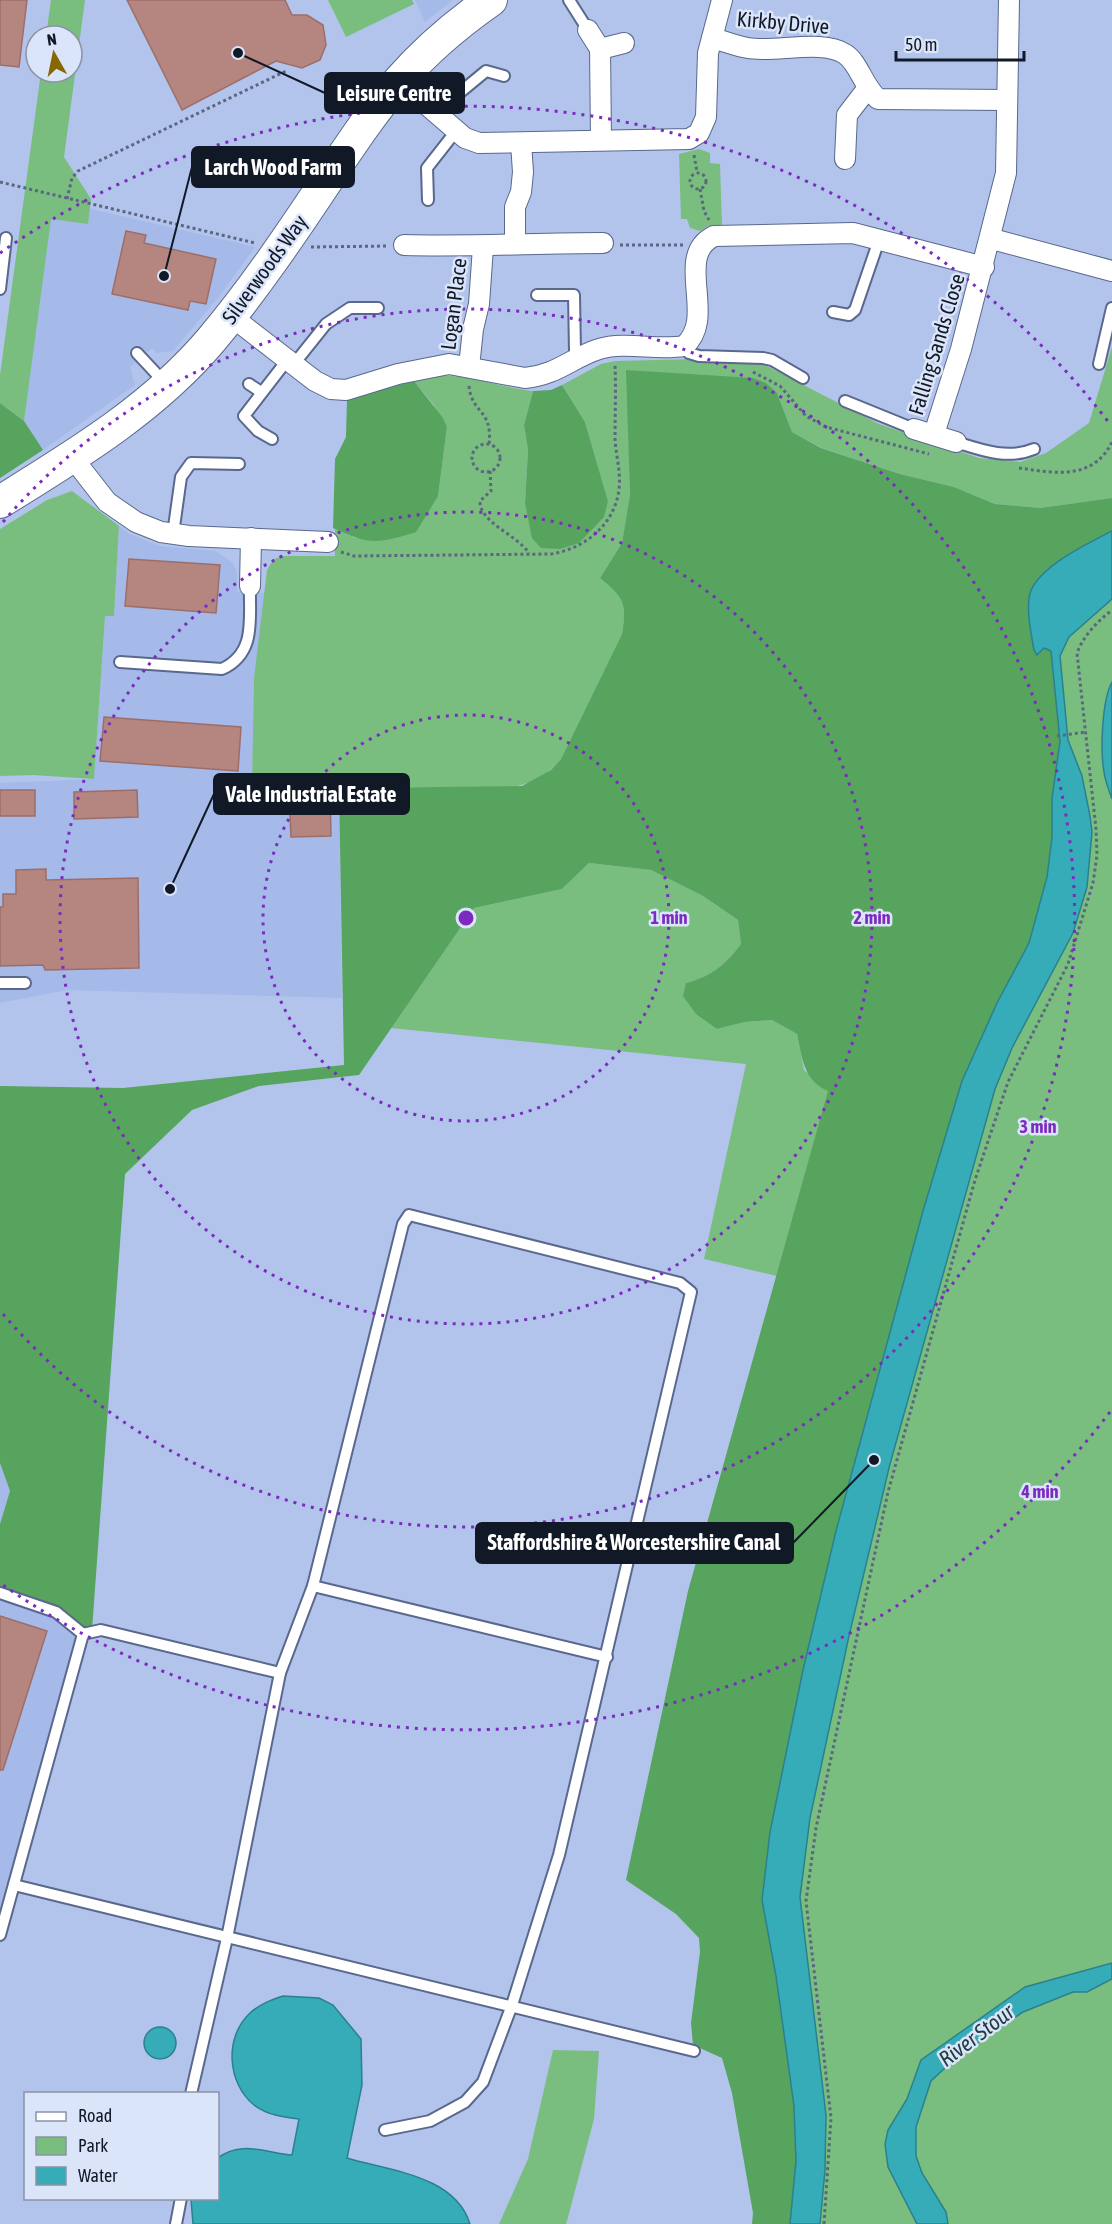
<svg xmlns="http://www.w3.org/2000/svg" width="1112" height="2224" font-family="'Asap Condensed',sans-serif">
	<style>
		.built { fill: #a5bae9 }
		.green { fill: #79be7e }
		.forest { fill: #56a45e }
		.water { fill: #36acb9; stroke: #2b808d; stroke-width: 1.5 }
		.building { fill: #b58580; stroke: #9d6e69; stroke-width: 1.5 }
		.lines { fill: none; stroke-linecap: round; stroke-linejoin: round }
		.service-casing { stroke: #59688c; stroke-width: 14 }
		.minor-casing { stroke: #59688c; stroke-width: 22 }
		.primary-casing { stroke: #59688c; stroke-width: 34 }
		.path { stroke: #5b6781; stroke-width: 3; stroke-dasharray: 3 3; stroke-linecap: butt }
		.service { stroke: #fff; stroke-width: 10 }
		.minor { stroke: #fff; stroke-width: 20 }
		.primary { stroke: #fff; stroke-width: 32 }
		.ring { fill: none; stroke: #7b2cbf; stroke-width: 3; stroke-dasharray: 3 6 }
		.labels { text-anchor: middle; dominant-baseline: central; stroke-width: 5; stroke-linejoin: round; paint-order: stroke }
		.street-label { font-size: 21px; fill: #111826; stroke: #dbe5fa }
		.water-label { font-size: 22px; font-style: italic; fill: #233c3f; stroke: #dbe5fa }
		.centre { fill: #7b2cbf; stroke: #dbe5fa; stroke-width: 3 }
		.ring-label { font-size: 18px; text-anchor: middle; font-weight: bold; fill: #7b2cbf; stroke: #dbe5fa; stroke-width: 5; stroke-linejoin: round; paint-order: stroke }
		.leader { fill: none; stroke: #111826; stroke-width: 2 }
		.callout-dot { fill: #111826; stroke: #dbe5fa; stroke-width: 2 }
		.callout { fill: #111826; stroke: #111826; stroke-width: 2 }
		.callout-label { font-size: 22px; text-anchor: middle; font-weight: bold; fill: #fff }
	</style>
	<rect width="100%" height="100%" fill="#b2c4ec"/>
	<g class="built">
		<path d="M415,0h38l-28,22z"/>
		<path d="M52,200l203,47 -34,47 -48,57 -17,2 -4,-5 -22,19 5,18 -95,67 -19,-25z"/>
		<path d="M119,526l11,8 30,12 55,5 18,12 4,10v19l28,1 -11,85 -2,107 87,3 3,210 -275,-8 -67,13v-220l94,-4 11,-164h9z"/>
		<path d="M0,1463l10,28 -10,33z"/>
		<path d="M0,1593l56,19 27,22 -83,301z"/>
	</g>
	<g class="green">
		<path d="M51,0h34l-21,157 27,42 -3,25 -37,-5 -27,202 -24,-18v-28l41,-303h31v-36h-26z"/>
		<path d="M328,0h84l2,4 -68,33z"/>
		<path d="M699,149l11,4v10l10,1 2,61 -14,1 -8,5 -10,-3 -3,-9h-6l-2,-65z"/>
		<path d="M1112,347v151l-72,10 -45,-4 -41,-17 -54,-13 -78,-26 -30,-16 -15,-39 -150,-23 3,127 -8,46 -22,35c24,20 27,25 22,56l-61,125c-15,18 -32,26 -55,29l-254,-3 2,-107 13,-108 6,-10 8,-4h54v-27l20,9 83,-42 9,-69 -14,-23 -19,-23c39,-15 79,6 119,10l-9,34 4,25 -3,53 83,-2 -23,-79 -23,-37 39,-21 14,-3 82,-2 62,3 120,62 100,34 41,4 26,-9 43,-30z"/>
		<path d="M72,491l47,35 -5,90h-9l-11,163 -61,-4 -33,1v-247l47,-29z"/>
		<path d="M1112,599v83c-10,18 -12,68 -8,90 1,9 5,18 8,27v1425h-292l5,-54 1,-55 -26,-218 6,-55 22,-115 62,-263 105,-375 17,-41 61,-115 14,-45 5,-56 -2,-16 -8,-40 -14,-36 -8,-84 9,-19 11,-12z"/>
		<path d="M589,863l62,7 52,26 35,24 3,24c-16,21 -29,32 -55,39l31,46 28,-7 27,-2 25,14 7,36 25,21 -52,185 -73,-17 42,-195 -355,-36 83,-120 88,-19z"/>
		<path d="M553,2050l46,1 -5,68 -27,102 -1,3h-67l29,-65z"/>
	</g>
	<g class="forest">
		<path d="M626,370l127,8 13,5 11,10 15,39 29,16 79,26 54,13 41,17 45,4 72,-10v33c-23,12 -80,38 -83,67 -2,17 3,35 5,52l7,2 3,-4 7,3 9,90 -8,58v38l-5,40 -18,66 -67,138 -39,130 -87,320 -33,139 -33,162 -8,68 14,76 18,130 2,55 -6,63h-38l1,-11 -21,-120 -10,-35 -29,-13 -2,-22 9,-71 -1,-14 -23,-24 -50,-34 62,-289 140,-500c-24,-10 -26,-33 -31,-57l-25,-14 -27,2 -28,7 -21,-15 -13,-18 3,-13c26,-7 39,-18 55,-39l-3,-24 -35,-24 -52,-26 -62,-7 -27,26 -88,19 -115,167 -100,11 -67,24 -67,64 -33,456 -9,4 -27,-22 -56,-19v-69l10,-33 -10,-28v-377l123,2 221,-23 -5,-277 183,-2 29,-16 10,-11 61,-125c5,-31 2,-36 -22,-56l22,-35 8,-48z"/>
		<path d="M414,381l29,37 4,9 -9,69 -22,36c-38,12 -47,13 -83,-4l2,-69 11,-22 1,-38z"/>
		<path d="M562,385l23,37 23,79 -4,16 -25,26 -19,6 -19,-1 -9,-10 -7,-35 3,-53 -4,-25 9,-34 18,-1z"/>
		<path d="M0,403l24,18 19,29 -43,28z"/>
	</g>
	<g class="water">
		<path d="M1112,531v68l-43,38 -9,19 8,84 14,36 8,40 2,16 -5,55 -14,46 -61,115 -17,41 -105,375 -41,172 -39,182 -10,79 26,218 -1,55 -5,54h-30l6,-63 -2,-55 -18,-130 -14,-76 8,-68 33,-162 33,-139 87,-320 39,-130 35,-78 32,-60 18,-66 5,-40v-38l8,-58 -9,-90 -7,-3 -7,7 -3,-5c-3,-17 -7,-36 -5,-52 3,-29 60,-55 83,-67z"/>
		<path d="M1112,682v117c-3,-9 -7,-18 -8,-27 -4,-22 -2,-72 8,-90z"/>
		<path d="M1112,1963v16l-25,13h-14l-50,20 -65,44 -27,25 -15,46v29l6,17 24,39 2,12h-31l-29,-57 -3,-23 3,-14 19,-31 14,-39 104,-73z"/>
		<path d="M283,1996l36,2 14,7 28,34 1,46 -15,73c42,13 108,17 123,66h-277l-2,-25 27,-1v-40c22,-18 49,-5 74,-3l7,-36c-16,-2 -32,-4 -45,-14 -27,-22 -30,-68 -4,-92 10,-9 21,-13 33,-17z"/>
		<circle cx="160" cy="2043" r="16"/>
	</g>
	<g class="building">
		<path d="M0,0h27l-8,67 -19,-2z"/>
		<path d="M127,0h158l7,15h15l16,10 3,20 -6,15 -18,8 -26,-7 -94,49z"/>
		<path d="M126,231l20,4 -2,8 72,16 -10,45 -16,-3 -2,9 -76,-16z"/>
		<path d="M129,559l91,6 -4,48 -91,-7z"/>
		<path d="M104,717l137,10 -3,44 -138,-10z"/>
		<rect x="0" y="790" width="35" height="26"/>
		<path d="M137,790l1,27 -64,2v-27z"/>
		<path d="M330,794l1,42 -40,1 -2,-42z"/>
		<path d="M46,869v11l92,-2 1,90 -94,2 -2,-5 -43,1v-59h3v-13h13v-24z"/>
		<path d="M0,1616l47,15 -44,139h-3z"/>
	</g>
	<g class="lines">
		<g class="service-casing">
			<g id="service">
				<path d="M569,0l19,30"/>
				<path d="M437,115l15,-16 34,-28 18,5"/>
				<path d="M282,154l41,26"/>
				<path d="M428,200l-1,-32 29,-37"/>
				<path d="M0,289l6,-51"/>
				<path d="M537,295h37l1,57 4,7"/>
				<path d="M833,312l16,3 6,-5 24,-70"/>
				<path d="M684,346l5,7 10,3 64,2 9,2 31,18"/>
				<path d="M137,353l28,30"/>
				<path d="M294,364l32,-40 24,-16h28"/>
				<path d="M1099,364l13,-56"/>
				<path d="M249,384l12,8"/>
				<path d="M845,401l69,28"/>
				<path d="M272,439l-14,-8 -14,-15 44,-57"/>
				<path d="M956,442c25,8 52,18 78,7"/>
				<path d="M173,534l8,-57 10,-14 48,1"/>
				<path d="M120,662l102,7c35,-16 27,-51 28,-83"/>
				<path d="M0,983h25"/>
				<path d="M313,1586l294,71"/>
				<path d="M0,1593l56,19 27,22"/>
				<path d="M14,1885l680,166"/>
				<path d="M0,1935l83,-301 18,-4 179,43"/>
				<path d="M191,2094l36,-156 53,-265 33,-87 90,-362 6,-9 271,68 11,9 -132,563 -47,150 -29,77 -18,20 -35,19 -45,9"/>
				<path d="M176,2224l5,-26"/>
			</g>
		</g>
		<g class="minor-casing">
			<g id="minor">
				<path d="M588,30l12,19 1,90"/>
				<path d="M712,38c12,3 24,8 36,10 26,5 75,-9 97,6 14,9 18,32 33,45l129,1"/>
				<path d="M600,49l24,-6"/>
				<path d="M399,81l66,57 14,5 210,-4 10,-6 7,-16 2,-64 14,-53"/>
				<path d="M845,159l2,-44 20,-26"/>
				<path d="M992,239l120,32"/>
				<path d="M515,243v-36l6,-15 2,-20 -2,-29"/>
				<path d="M404,245c67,2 133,-2 199,-2"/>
				<path d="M231,316l84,65 16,8 15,1 52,-16 51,-10 76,14c32,-3 46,-20 74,-29 27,-8 58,2 85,-3 34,-28 -11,-90 30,-110l139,-3 131,34"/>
				<path d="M469,367l4,-38 6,-25 4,-57"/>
				<path d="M914,429l42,13"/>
				<path d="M934,434l27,-85 45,-176 3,-173"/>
				<path d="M72,457l35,45 29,20 25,10 28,4 139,6"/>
				<path d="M250,586l1,-48"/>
			</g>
		</g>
		<g class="primary-casing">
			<path id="primary" d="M0,502c76,-47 154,-94 212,-163 42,-50 79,-105 115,-159 23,-34 45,-68 72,-99 27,-31 59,-58 92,-81"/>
		</g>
		<g class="path">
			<path d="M694,155l3,17"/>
			<circle cx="698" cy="181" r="8"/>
			<path d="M0,182l255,61"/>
			<path d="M700,189l4,22 5,9"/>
			<path d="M67,199l5,-21 6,-7 208,-100"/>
			<path d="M620,245h63"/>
			<path d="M311,247l77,-1"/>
			<path d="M753,372l27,14 26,30 20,11 103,27"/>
			<path d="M469,386c3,29 24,22 20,59"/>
			<circle cx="486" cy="458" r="14"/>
			<path d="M1019,468c35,5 74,13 93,-26"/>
			<path d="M490,471l1,20 -11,10c-1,21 37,34 49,52"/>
			<path d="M341,552l13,4 197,-2c33,-5 64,-29 68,-65 2,-17 -3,-33 -4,-50 0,-25 1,-50 0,-74"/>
			<path d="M1057,736l29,-4"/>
			<path d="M824,2224l7,-106 -25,-217 10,-73 72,-336 87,-312 33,-98 60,-118 25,-81 4,-28 -1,-26 -19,-176c7,-18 20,-31 35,-43"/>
		</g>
		<use href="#service" class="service"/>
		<use href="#minor" class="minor"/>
		<use href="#primary" class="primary"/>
	</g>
	<g class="ring">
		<circle cx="466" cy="918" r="203"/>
		<circle cx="466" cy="918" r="406"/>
		<path d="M3 522A609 609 0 1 1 3 1314"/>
		<path d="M1110 1412A812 812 0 0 1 0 1583M0 253A812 812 0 0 1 1110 424"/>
	</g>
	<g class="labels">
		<g class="street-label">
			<text transform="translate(783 22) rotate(5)">Kirkby Drive</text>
			<text transform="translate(264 269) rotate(-54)">Silverwoods Way</text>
			<text transform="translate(453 304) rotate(-83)">Logan Place</text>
			<text transform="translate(936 344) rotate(-73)">Falling Sands Close</text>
		</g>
		<g class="water-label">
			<text transform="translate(976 2035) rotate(-37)">River Stour</text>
		</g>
	</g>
	<circle cx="466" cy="918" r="9" class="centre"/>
	<g class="ring-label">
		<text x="669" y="924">1 min</text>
		<text x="872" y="924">2 min</text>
		<text x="1038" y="1133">3 min</text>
		<text x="1040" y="1498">4 min</text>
	</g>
	<path class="leader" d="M238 53L325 93M164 276L192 167M170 889L214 794M874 1460L793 1543"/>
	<g class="callout-dot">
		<circle cx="238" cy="53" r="6"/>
		<circle cx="164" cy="276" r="6"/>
		<circle cx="170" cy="889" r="6"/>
		<circle cx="874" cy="1460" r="6"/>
	</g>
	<g class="callout">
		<rect x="325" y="73" width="139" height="40" rx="6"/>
		<rect x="192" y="147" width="162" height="40" rx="6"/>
		<rect x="214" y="774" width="195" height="40" rx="6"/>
		<rect x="476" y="1523" width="317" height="40" rx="6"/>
	</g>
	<g class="callout-label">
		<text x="394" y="101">Leisure Centre</text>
		<text x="273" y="175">Larch Wood Farm</text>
		<text x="311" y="802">Vale Industrial Estate</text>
		<text x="634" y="1550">Staffordshire &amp; Worcestershire Canal</text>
	</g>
	<rect x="24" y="2092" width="195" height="108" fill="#dbe5fa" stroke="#8a93a5" stroke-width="1.5"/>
	<rect x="36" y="2112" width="30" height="9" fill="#ffffff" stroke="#8a93a5" stroke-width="1.5"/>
	<text x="78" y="2122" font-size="18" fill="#111826">Road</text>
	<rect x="36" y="2137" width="30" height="18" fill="#79be7e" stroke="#8a93a5" stroke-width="1.5"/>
	<text x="78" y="2152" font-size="18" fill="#111826">Park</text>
	<rect x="36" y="2167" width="30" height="18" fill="#36acb9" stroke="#8a93a5" stroke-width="1.5"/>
	<text x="78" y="2182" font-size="18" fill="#111826">Water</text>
	<g transform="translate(54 54) rotate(351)"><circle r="28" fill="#dbe5fa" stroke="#8a93a5" stroke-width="1.5"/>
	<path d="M0-4.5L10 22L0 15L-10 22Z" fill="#886602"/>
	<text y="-9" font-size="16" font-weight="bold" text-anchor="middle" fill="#111826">N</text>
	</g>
	<path d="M896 51v9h128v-9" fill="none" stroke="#111826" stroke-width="3"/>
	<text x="905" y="51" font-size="18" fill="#111826" stroke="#dbe5fa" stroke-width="4.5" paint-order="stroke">50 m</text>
</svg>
